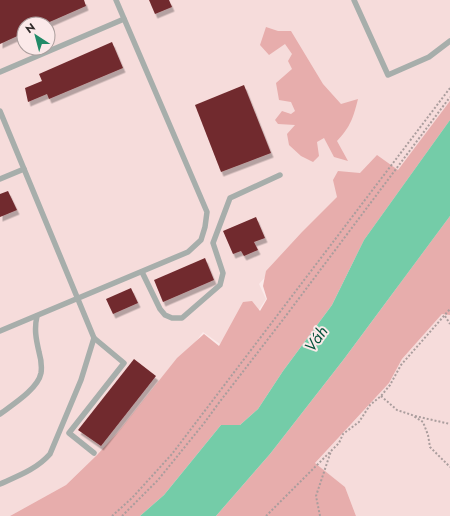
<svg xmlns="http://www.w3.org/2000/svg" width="450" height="516" font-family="Jost,sans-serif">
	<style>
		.built { fill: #f6dcdb; fill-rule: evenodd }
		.green { fill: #e7adac }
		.water { fill: #74cca8 }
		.building { fill: #712a2e; filter: url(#shadow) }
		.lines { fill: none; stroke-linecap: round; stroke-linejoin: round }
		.path { stroke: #aa9d9d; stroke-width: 2; stroke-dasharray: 2 2; stroke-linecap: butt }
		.lane { stroke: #a7aeab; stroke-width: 5.5 }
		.labels { text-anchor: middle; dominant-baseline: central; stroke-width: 4; stroke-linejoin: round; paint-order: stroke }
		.water-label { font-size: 16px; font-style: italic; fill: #05513a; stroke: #fbe9e9 }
	</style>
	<defs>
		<filter id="shadow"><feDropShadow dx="2.5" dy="4.5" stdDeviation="0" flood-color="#0004"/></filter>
	</defs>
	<rect width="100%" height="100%" fill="#fbe9e9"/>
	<path class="built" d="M0,0h450v516h-94l-11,-29 -30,-24 74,-80 13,-24 40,-45 -133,-86 -50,56 7,15 -10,15 -9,-7 -27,37 -17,-12 -22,29 -4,-2 -59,73 -21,23 -31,30 -56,31h-10zM24,24h24v24h-24z"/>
	<g class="green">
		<path d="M266,27l12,4h13l32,53 18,20 17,-5c-5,19 -7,27 -21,42l11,20 -14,-4 -10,-19 -7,4 2,14 -6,6 -12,-6 -12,-11 -2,-11 8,-9 -17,-1 -3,-4 7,-9 9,3 4,-3 -4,-9 -12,-2 -3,-17 16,-14 -4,-8 4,-7 -7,-10 -16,11 -9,-10z"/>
		<path d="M450,101v19l-86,120 -32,65 -49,66 -25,38 -18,16h-19l-57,70 -24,21h-130l56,-31 31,-30 21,-23 59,-74 27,-24 15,12 24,-44 9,-1 8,10 7,-12 -4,-13 3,-15 36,-39 35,-35 -4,-17 5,-9 22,2 17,-18 21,15z"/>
		<path d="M450,216v99l-8,-1 -40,45 -13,24 -74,80 30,24 11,29h-140l54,-62 74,-95z"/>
	</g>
	<path class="water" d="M450,120v96l-106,143 -74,95 -54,62h-76l24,-21 57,-70h19l18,-16 25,-38 49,-66 32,-65z"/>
	<g class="building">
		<path d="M0,0h84l2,6 -41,18h-21v9l-24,11z"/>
		<path d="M149,0h20l3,7 -17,7z"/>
		<path d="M112,42l11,26 -74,31 -2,-5 -19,8 -3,-14 17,-7 -3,-7z"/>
		<path d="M244,85l27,68 -50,19 -26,-67z"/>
		<path d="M8,191l9,19 -17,7v-23z"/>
		<path d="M256,217l9,21 -11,4 4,8 -14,6 -3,-5 -8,3 -10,-23z"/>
		<path d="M205,258l9,22 -51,22 -9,-22z"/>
		<path d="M131,288l7,15 -25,11 -7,-15z"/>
		<path d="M134,359l22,17 -55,70 -23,-16z"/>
	</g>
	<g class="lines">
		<g class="path">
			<path d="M445,316l5,8"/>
			<path d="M381,396l16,14 15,5 11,7 5,13 2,12 20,20"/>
			<path d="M415,416l35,8"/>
			<path d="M112,516l20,-18 40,-44 278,-366"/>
			<path d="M122,516l36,-36 47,-58 13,-18 67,-87 165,-220"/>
			<path d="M266,516l73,-73 4,-9 16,-12 11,-17 11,-9 9,-11 11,-20 49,-56"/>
			<path d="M320,516l-4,-20 15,-45"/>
		</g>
		<g class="lane">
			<path d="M354,0l34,75 41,-18 21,-16"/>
			<path d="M0,72l124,-53"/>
			<path d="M0,111l94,227 -13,42 -31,74c-13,15 -32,22 -50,30"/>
			<path d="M0,179l24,-10"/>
			<path d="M142,272l18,37 5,6 7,3h10l38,-33 3,-12 -10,-30 17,-45 50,-23"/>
			<path d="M0,331l188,-79 13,-12 4,-13 2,-15 -91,-212"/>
			<path d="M94,338l30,25 -55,70 25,20"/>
			<path d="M0,414c12,-9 38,-25 41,-41 1,-7 0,-14 -2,-21 -3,-13 -5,-23 -2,-36"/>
		</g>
	</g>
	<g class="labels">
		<g class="water-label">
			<text transform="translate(316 339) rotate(-55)">Váh</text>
		</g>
	</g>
	<g transform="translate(36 36) rotate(324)"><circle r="19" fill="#fbe9e9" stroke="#aa9d9c"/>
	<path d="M0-3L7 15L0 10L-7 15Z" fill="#228b68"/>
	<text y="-6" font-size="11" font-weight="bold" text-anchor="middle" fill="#302a29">N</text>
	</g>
</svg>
